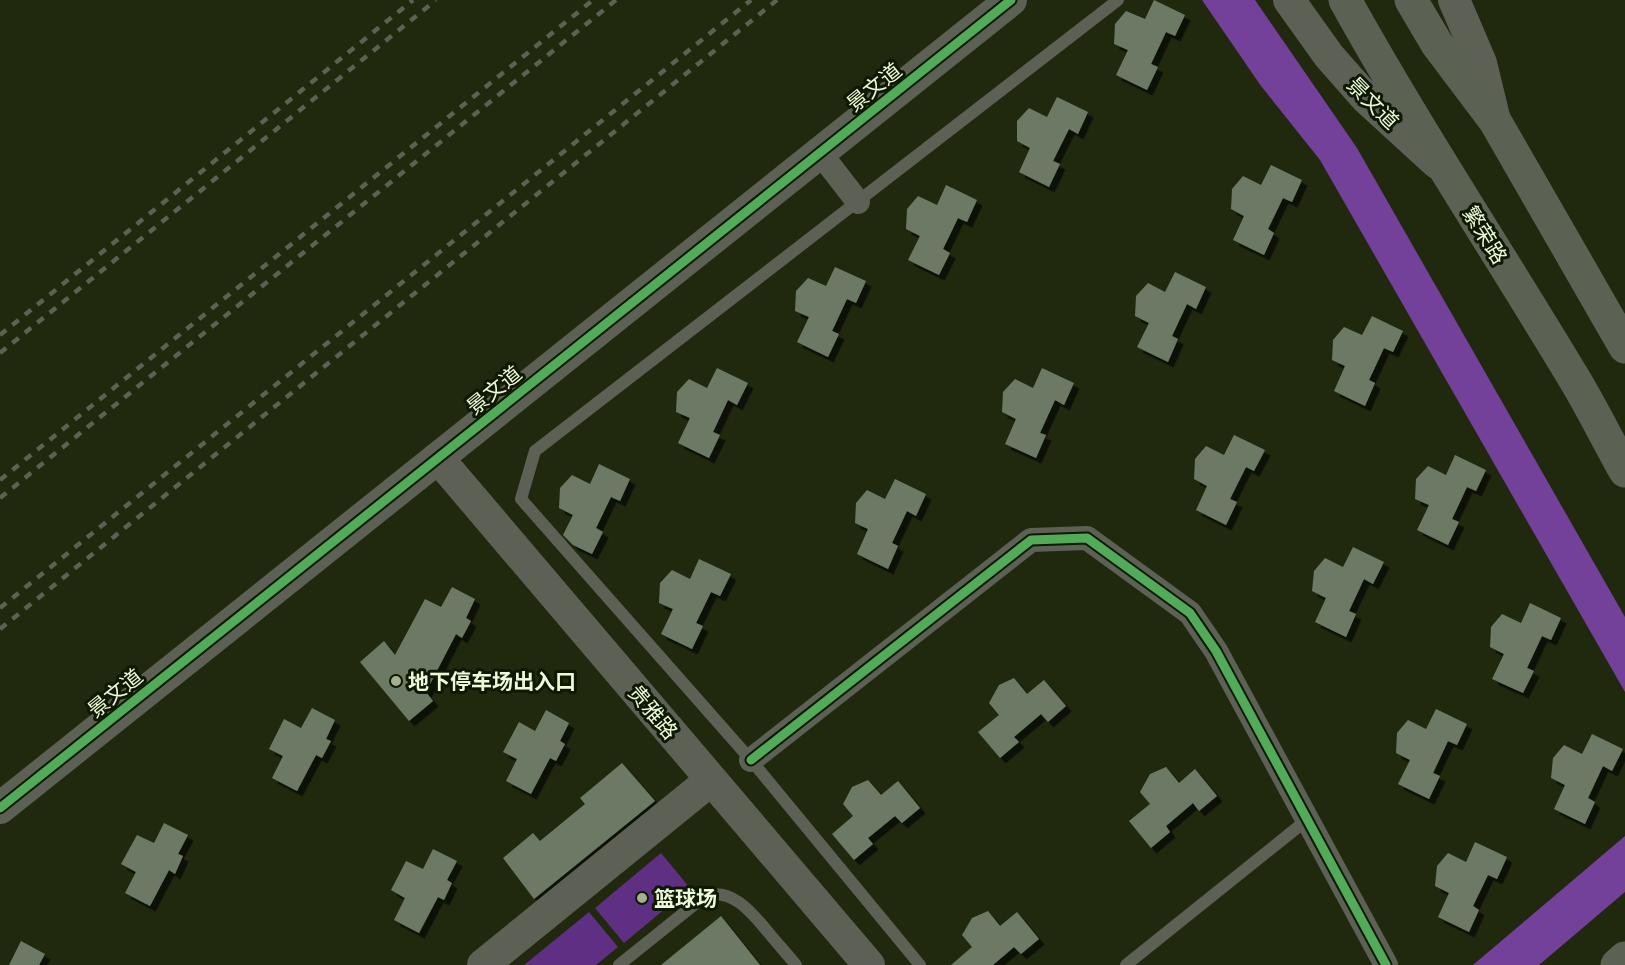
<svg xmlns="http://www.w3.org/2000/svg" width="1625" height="965" font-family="'Public Sans','Noto Sans SC',sans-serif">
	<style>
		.green { fill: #5e2f82 }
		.forest { fill: #73409a }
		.building { fill: #6c7a65; filter: url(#shadow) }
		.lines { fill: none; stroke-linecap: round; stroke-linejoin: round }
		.service { stroke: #5c6055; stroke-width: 12 }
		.minor { stroke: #5c6055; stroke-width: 24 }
		.tertiary { stroke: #5c6055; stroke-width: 32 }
		.secondary { stroke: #5c6253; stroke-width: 33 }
		.rail { stroke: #5c6153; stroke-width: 4.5; stroke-dasharray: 8 8; stroke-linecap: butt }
		.cycleway-casing { stroke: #0f1802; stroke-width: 13 }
		.cycleway { stroke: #51ab58; stroke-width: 9 }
		.poi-dot { fill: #a5b093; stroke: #0f1802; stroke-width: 2 }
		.labels { text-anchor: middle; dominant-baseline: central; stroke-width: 6; stroke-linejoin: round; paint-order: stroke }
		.street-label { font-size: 21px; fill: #ecfada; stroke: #0f1802 }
		.poi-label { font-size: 21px; font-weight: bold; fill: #ecfada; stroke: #0f1802; text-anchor: start }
	</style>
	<defs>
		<filter id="shadow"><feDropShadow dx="5.5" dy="5.5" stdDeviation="0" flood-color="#0009"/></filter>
	</defs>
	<rect width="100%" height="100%" fill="#20280e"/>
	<g class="green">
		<path d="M661,853l29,35 -66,55 -29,-35z"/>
		<path d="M589,912l29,35 -22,18h-72z"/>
	</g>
	<g class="forest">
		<path d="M1202,0h53l102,148 268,469v75l-305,-532 -59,-74z"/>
		<path d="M1625,836v56l-86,73h-66z"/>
	</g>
	<g class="building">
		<path d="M1154,0l31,15 -10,21 -9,-4 -15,32 7,3 -11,23 -31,-15 12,-25 -14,-6 1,-20 11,-13 19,8z"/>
		<path d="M1057,97l31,15 -10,22 -9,-5 -16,32 7,3 -11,23 -30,-15 11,-24 -13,-7v-20l12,-13 18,9z"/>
		<path d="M1271,165l31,15 -10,22 -9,-4 -15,31 6,4 -10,22 -31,-15 11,-24 -13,-7 1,-20 11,-13 18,9z"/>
		<path d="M946,185l31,15 -10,22 -9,-4 -15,31 7,4 -11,22 -31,-15 12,-24 -14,-7 1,-20 11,-13 19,9z"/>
		<path d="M835,267l31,14 -10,22 -9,-4 -15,32 7,3 -11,23 -31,-15 12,-25 -14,-6 1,-20 12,-13 18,8z"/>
		<path d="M1175,272l31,15 -10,22 -9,-5 -15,32 6,3 -10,23 -31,-15 12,-24 -14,-7 1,-20 12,-13 17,9z"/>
		<path d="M1372,316l31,15 -10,21 -9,-4 -15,32 6,3 -10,23 -31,-15 11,-25 -13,-6 1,-20 11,-13 18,8z"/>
		<path d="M717,368l31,15 -11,22 -9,-5 -15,32 7,3 -11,23 -31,-15 12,-25 -14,-6 1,-20 12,-13 18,9z"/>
		<path d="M1042,368l32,15 -10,22 -9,-5 -15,33 6,2 -10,23 -31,-14 11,-25 -14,-7 1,-20 12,-13 18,9z"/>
		<path d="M1234,435l31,15 -11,21 -8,-4 -16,32 7,3 -11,23 -30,-15 11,-24 -13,-7 1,-20 11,-13 18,9z"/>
		<path d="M1455,455l31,15 -10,21 -9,-4 -15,32 7,3 -11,23 -31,-15 12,-25 -14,-6 1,-20 12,-13 18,9z"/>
		<path d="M599,464l31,15 -10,22 -9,-4 -15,31 7,4 -11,22 -19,-9 -10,-10 10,-20 -14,-7 1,-20 12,-13 18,9z"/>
		<path d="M895,479l31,15 -10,22 -9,-5 -15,32 6,3 -10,23 -31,-15 11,-25 -13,-6 1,-20 11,-13 18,9z"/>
		<path d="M1353,547l31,15 -11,22 -9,-5 -15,32 7,3 -10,23 -31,-15 11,-24 -14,-7 2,-20 11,-13 18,9z"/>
		<path d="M699,559l32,15 -11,22 -9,-4 -15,31 7,3 -11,23 -31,-15 12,-25 -14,-6 1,-20 12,-13 18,9z"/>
		<path d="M452,587l23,12 -9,19 5,3 -9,17 -6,-4 -30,58 7,9 -24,20 -49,-59 24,-21 11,14 30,-56 16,8z"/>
		<path d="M1530,603l31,15 -10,22 -9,-4 -15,32 7,3 -11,22 -31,-14 12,-25 -14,-7 1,-20 11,-13 19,9z"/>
		<path d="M1014,678l13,16 17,-14 22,26 -18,16 -7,-8 -27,23 5,5 -19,16 -22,-26 21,-17 -10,-12 10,-18z"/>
		<path d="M312,708l23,12 -9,19 5,2 -9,17 -6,-3 -19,36 -25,-13 11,-22 -14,-7 15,-30 17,9z"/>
		<path d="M1436,709l31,15 -10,21 -9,-4 -15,32 7,3 -11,23 -31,-15 12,-24 -14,-7 1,-20 11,-13 18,9z"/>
		<path d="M546,710l23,13 -9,18 5,3 -9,17 -6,-3 -19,36 -25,-13 11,-22 -14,-7 16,-30 16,9z"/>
		<path d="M1592,734l31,15 -11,22 -9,-5 -15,32 7,4 -10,22 -31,-15 11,-24 -14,-7 2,-20 11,-13 18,9z"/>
		<path d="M622,763l33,38 -121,98 -31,-41 30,-25 7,8 45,-37 -5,-6z"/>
		<path d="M1166,767l13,16 16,-14 22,27 -18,15 -6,-8 -27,23 4,6 -19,16 -22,-27 21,-17 -10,-12 10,-18z"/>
		<path d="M868,780l13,15 17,-14 22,27 -18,15 -7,-7 -27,22 5,6 -19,16 -22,-26 21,-18 -10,-12 9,-17z"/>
		<path d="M164,823l24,12 -10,19 5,2 -8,18 -6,-4 -19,36 -25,-13 11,-21 -15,-8 16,-29 17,8z"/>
		<path d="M1475,842l32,15 -10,22 -9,-4 -15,31 6,4 -10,22 -31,-15 11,-24 -14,-7 2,-20 11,-13 18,9z"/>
		<path d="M433,849l24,12 -10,19 5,3 -8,17 -6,-3 -19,36 -25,-13 11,-22 -14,-8 15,-29 17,8z"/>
		<path d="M988,911l12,15 17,-14 22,27 -18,15 -7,-7 -21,18h-42l21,-18 -10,-12 10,-17z"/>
		<path d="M721,916l39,49h-99z"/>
		<path d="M21,941l24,13 -6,11h-30z"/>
	</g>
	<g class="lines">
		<g class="service">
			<path d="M619,965l86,-69c27,-9 47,17 63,36 9,11 19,22 28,33"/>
			<path d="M920,965l-169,-205 -230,-261 14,-48 583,-451"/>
			<path d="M1126,965l182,-146"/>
		</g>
		<g class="minor">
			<path d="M820,153l38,49"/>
			<path d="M751,760l280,-220 56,-2 103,75 26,38 170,314"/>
		</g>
		<g class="tertiary">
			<path d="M1289,0l40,56 37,42 71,65"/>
			<path d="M1454,0l27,63 14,58"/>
			<path d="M438,458l431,507"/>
			<path d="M0,808l1011,-808"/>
			<path d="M483,965l228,-185"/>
		</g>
		<g class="secondary">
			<path d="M1345,0c71,128 152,250 227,375 19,31 35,64 53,96"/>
			<path d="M1411,0l26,44 58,77 130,226"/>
			<path d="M1617,965l8,-7"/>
		</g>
		<g class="rail">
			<path d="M0,335l413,-335"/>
			<path d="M0,353l436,-353"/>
			<path d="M0,480l593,-480"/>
			<path d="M0,498l616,-498"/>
			<path d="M0,608l751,-608"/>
			<path d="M0,629l777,-629"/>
		</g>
		<g class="cycleway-casing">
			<g id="cycleway">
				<path d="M751,760l280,-220 56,-2 103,75 26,38 170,314"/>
				<path d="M0,808l1011,-808"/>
			</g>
		</g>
		<use href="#cycleway" class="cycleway"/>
	</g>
	<g class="poi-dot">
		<circle cx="396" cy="681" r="6"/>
		<circle cx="642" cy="898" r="6"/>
	</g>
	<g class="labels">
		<g class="street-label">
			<text transform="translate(874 87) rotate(-39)">景文道</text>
			<text transform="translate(1373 103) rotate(45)">景文道</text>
			<text transform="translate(1485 235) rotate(58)">繁荣路</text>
			<text transform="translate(494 390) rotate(-39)">景文道</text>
			<text transform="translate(115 693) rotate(-39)">景文道</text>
			<text transform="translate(653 712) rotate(50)">贵雅路</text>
		</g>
		<g class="poi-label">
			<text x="408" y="681">地下停车场出入口</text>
			<text x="654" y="898">篮球场</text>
		</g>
	</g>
</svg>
